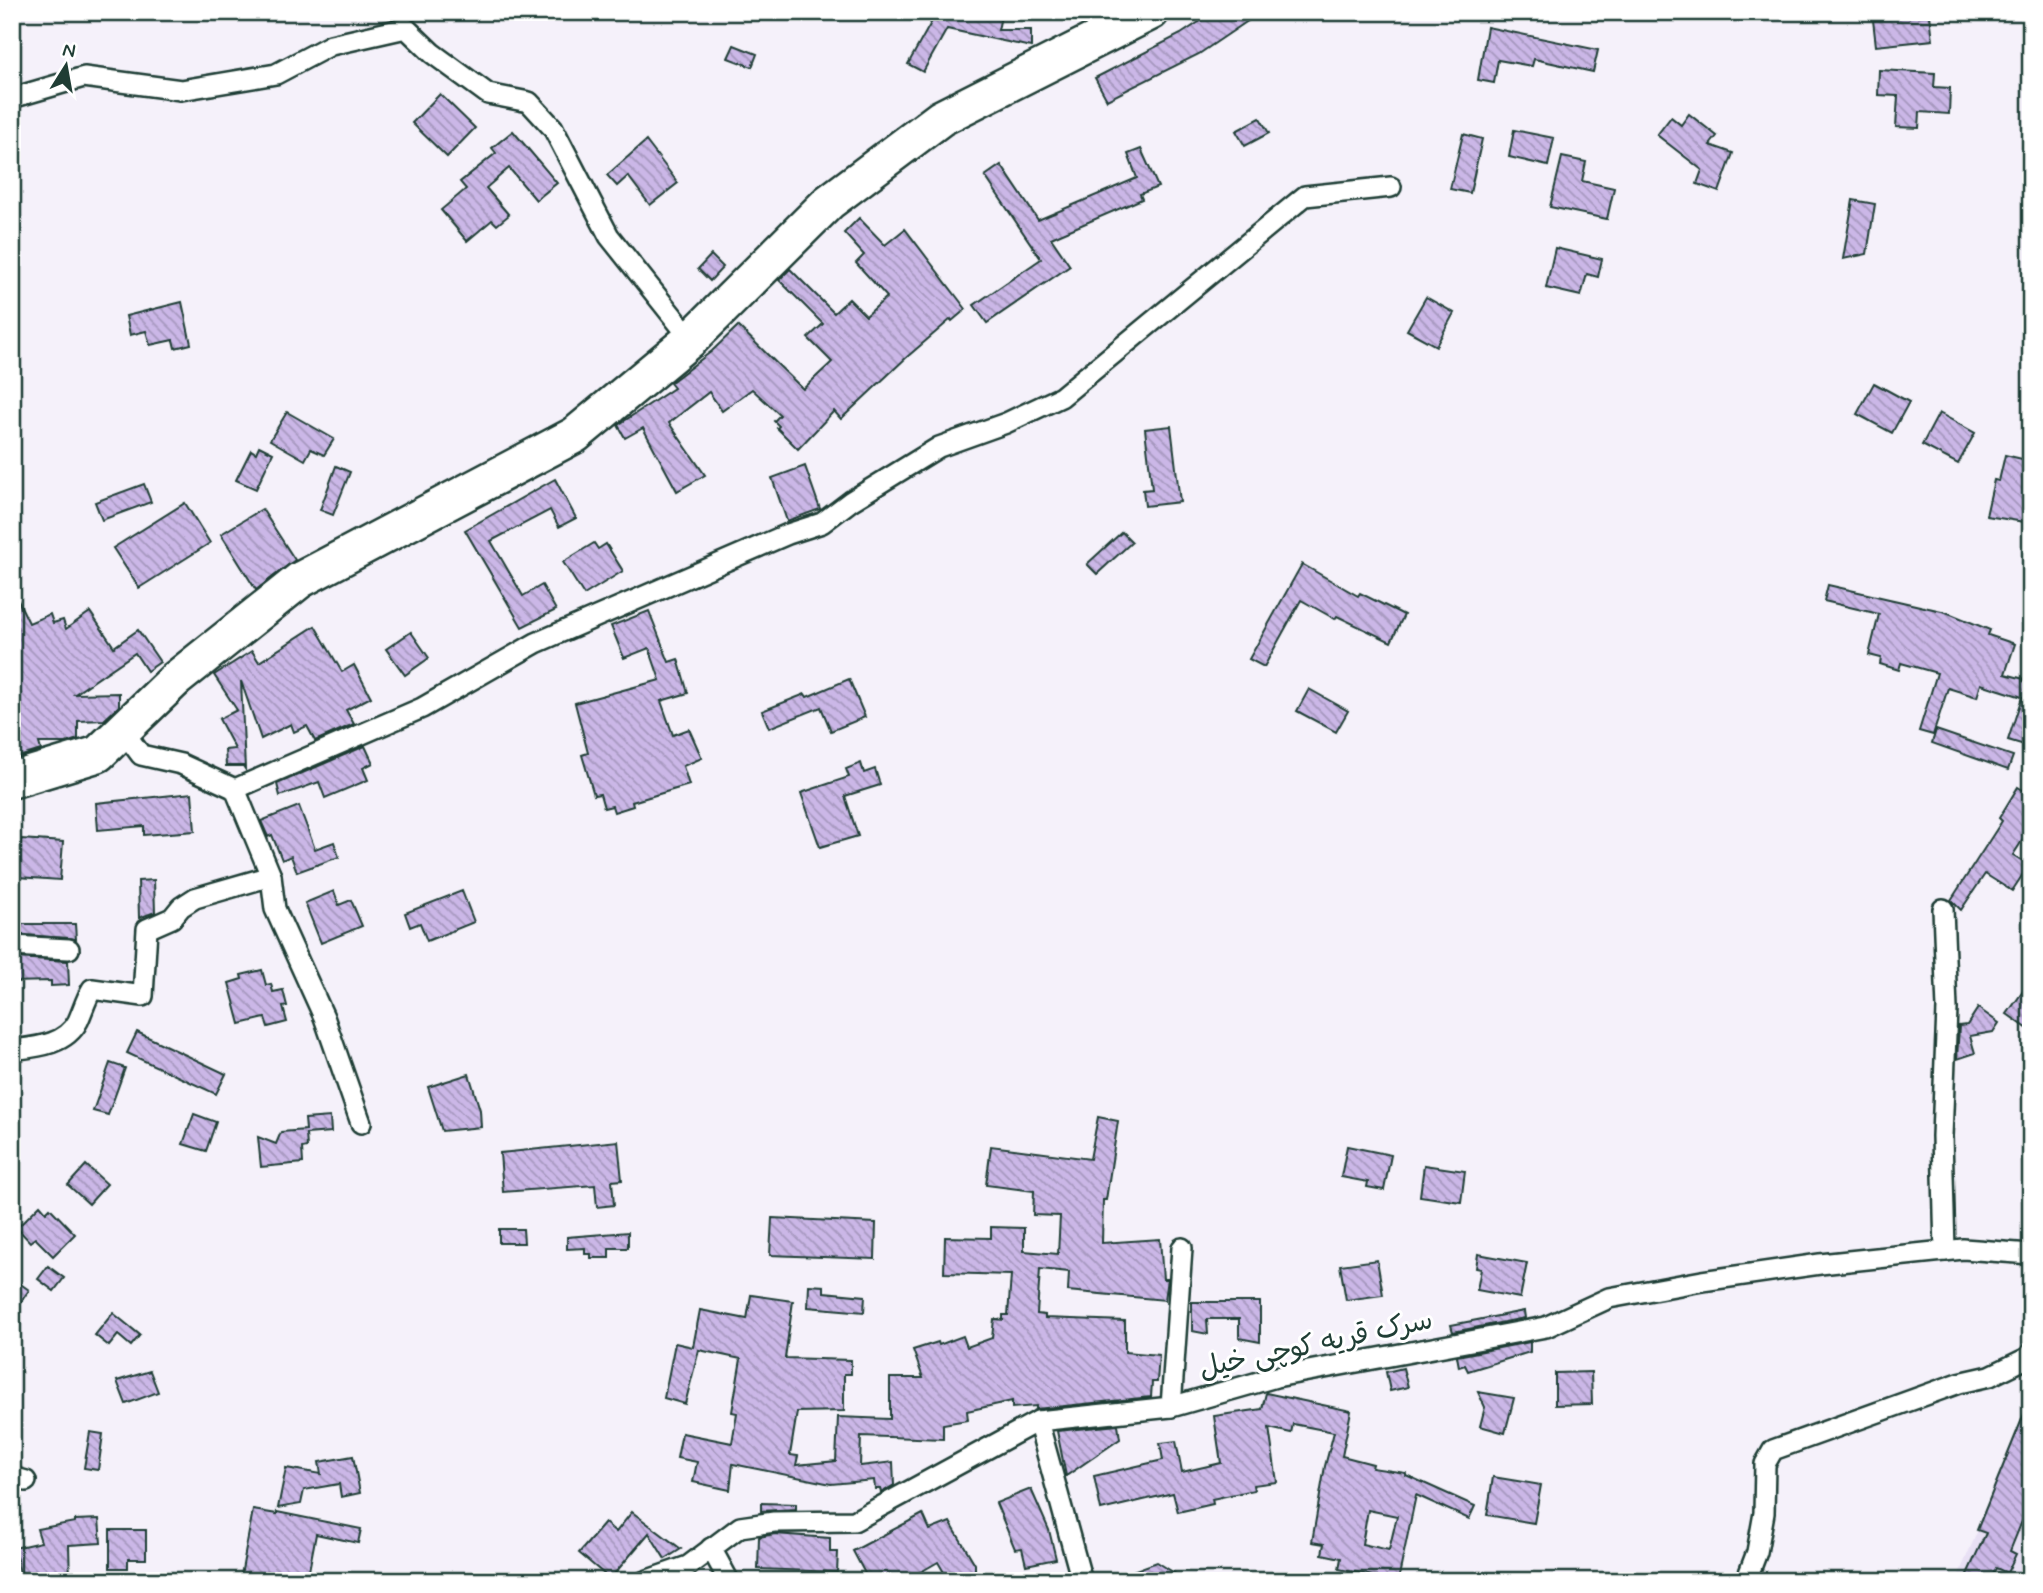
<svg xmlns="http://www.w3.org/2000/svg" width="2043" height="1593" font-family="Mynerve,'Playpen Sans Arabic',sans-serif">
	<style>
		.built { fill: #e8e0f4 }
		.building { fill: url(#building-back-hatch); stroke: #1f3d34; stroke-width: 2; fill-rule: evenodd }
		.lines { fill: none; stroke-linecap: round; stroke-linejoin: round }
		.street-casing { stroke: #1f3d34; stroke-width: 24 }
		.highway-casing { stroke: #1f3d34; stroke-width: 40 }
		.street { stroke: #fff; stroke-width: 19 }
		.highway { stroke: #fff; stroke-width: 35 }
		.labels { text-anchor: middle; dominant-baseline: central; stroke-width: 6; stroke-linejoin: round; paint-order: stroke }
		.street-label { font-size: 28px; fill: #1f3d34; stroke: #fff }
	</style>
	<defs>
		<pattern id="building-back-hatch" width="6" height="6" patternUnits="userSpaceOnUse" patternTransform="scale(1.75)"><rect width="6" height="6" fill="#cbb7e7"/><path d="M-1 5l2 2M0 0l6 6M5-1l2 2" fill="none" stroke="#a496bc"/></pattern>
	</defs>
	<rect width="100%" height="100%" fill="#f5f1fa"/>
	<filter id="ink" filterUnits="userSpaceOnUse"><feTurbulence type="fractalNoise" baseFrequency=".0143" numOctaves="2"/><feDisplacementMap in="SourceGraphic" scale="14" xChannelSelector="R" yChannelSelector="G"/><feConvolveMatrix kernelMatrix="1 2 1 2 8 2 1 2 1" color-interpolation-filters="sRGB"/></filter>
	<g filter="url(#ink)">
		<path class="built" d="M2031,1407v174h-75z"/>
		<g class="building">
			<path d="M937,12h65l-4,18h33v17l-84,-18 -24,43 -15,-8z"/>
			<path d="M1214,12h47l-62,42 -92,46 -12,-22 86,-44z"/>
			<path d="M1930,15l3,25 -57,6 -3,-26z"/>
			<path d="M1487,27l111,23 -5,22 -59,-13 -2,7 -34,-6 -4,23 -16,-3z"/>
			<path d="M734,45l23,9 -5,13 -24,-9z"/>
			<path d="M1879,70l56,3 -1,14 16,1 -1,26 -29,-2 -1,16 -23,-1 2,-31 -20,-1z"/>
			<path d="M440,94l35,34 -28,29 -35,-34z"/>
			<path d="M1689,114l28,22 -7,9 23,8 -14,39 -22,-8 5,-14 -45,-35 14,-18 10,8z"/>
			<path d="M1260,118l9,15 -24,13 -9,-15z"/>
			<path d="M1514,130l40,8 -6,28 -39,-9z"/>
			<path d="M513,131l44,52 -21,17 -27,-32 -23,20 23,27 -12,10 -5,-5 -25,21 -26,-31 25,-21 -6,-7 36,-29 -4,-5z"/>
			<path d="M1463,134l19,5 -12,54 -20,-4z"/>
			<path d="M646,141l32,42 -28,22 -22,-29 -11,10 -10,-11z"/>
			<path d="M1141,149l17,38 -18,7 2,5 -91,39 19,28 -83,57 -13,-18 67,-46 -56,-83 16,-11 37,55 99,-42 -9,-24z"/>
			<path d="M1562,157l24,5 -4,19 32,7 -7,31 -57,-12z"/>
			<path d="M1853,200l22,4 -8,50 -24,5z"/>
			<path d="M859,218l26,27 20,-16 61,80 -14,12 -1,-2 -44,38 -66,62 -7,-8 -36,38 -21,-21 2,-2 -5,-5 6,-6 -28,-26 -30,22 -13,-19 -40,31 36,52 -28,16 -34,-63 -18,10 -7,-13 56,-37 -4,-5 42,-32 26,-25 65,63 29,-27 -24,-24 15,-14 -44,-44 11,-11 44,44 15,-14 17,17 21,-19 -31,-34 8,-8 -20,-22z"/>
			<path d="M1555,248l47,11 -4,18 -11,-3 -6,22 -35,-8z"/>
			<path d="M711,255l12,12 -13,14 -12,-12z"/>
			<path d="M1426,297l28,16 -18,33 -29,-16z"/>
			<path d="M182,302l9,42 -16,4 -2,-8 -23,5 -4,-14 -16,4 -4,-19z"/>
			<path d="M1874,383l35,19 -17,31 -35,-19z"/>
			<path d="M287,412l47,27 -10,16 -13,-6 -6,11 -35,-20z"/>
			<path d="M1939,413l36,20 -17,31 -36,-19z"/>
			<path d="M1171,426l9,76 -35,4 -2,-16 9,-1 -7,-60z"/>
			<path d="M259,446l14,7 -17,36 -20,-9 15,-30 5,3z"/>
			<path d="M2005,455l26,6v62l-45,-7 8,-36 5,1z"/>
			<path d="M336,466l14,6 -17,43 -13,-5z"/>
			<path d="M805,466l15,43 -33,12 -15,-43z"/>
			<path d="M555,479l21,39 -17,9 -9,-17 -59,31 32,55 19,-11 14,25 -34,17 -57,-97z"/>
			<path d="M144,484l7,18 -49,18 -7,-18z"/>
			<path d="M185,503l25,40 -71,45 -26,-40z"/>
			<path d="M262,509l33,51 -39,30 -35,-56z"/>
			<path d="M1122,532l10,10 -35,32 -10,-10z"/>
			<path d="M594,543l4,6 8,-5 17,27 -39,24 -21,-33z"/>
			<path d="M1302,564l56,32 2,-3 44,22 -13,27 -54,-26 -2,3 -34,-19 -37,67 -15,-8z"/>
			<path d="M1828,585l118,27 44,18 -2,5 27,9 -10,30 19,5 -1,2 4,2 1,-3h3v67l-23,-7 14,-43 -41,-13 -4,13 -29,-9 -15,47 -14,-4 18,-58 -36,-10 -2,7 -19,-6 1,-6 -12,-3 10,-41 -55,-13z"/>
			<path d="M12,588l17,35 21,-9 3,9 10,-3 3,9 24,-17 24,35 24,-17 22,32 -13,9 -12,-18 -60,41 44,-1v13l-15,14 -26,1v18l-12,4h-27l2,7 -29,9z"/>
			<path d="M649,611l20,51 9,-3 10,34 -27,8 12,34 16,-6 13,29 -19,8 6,19 -57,17 1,4 -19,6 -2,-6 -8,2 -4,-14 -6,1 -12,-40 6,-2 -13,-50 85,-23 -11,-32 -25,10 -13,-32z"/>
			<path d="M315,626l27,46 12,-7 17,32 -25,13 8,14 -39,17 -8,-15 -13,6 -3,-8 -30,15 -20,-58 4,88 -2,-3h-17l-1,-16 10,-1 -16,-30 18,-9 -23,-35 38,-24 7,11z"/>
			<path d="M411,632l18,26 -24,17 -19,-26z"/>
			<path d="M849,679l16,38 -34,14 -10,-24 -52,21 -7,-17 43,-17 2,3z"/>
			<path d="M1309,689l39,22 -12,21 -39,-21z"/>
			<path d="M1936,730l77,26 -5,14 -76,-27z"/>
			<path d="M365,746l8,17 -10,5 5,12 -43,18 -6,-16 -39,14 -3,-12z"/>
			<path d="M861,763l3,10 11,-4 5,16 -35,11 13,40 -38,11 -19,-54 48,-16 -3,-8z"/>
			<path d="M2018,787l13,8v32l-18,28 16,10 -17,26 -27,-17 -24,36 -10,-10 51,-79 -3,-3z"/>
			<path d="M192,793l3,38 -51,4v-9l-46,4 -2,-27z"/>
			<path d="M299,806l16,43 19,-7 5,15 -42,15 -6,-16 -9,4 -10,-25 -4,2 -7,-16z"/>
			<path d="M21,839l42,3 -3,38 -42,-3z"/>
			<path d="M154,880l1,32 -16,6 -1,-37z"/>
			<path d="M334,891l5,14 12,-5 11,26 -41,17 -16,-40z"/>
			<path d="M462,891l12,31 -47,19 -7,-18 -10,4 -5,-14z"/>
			<path d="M14,924h61l1,15 -62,-5z"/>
			<path d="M14,958l54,3 1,24 -18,1v-5l-39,1z"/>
			<path d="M262,970l4,15 5,-1 2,8 10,-2 4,16 -4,1 4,15 -19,5 -3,-9 -25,6 -11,-41 13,-4 -1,-4z"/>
			<path d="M2031,980v51l-24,-17z"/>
			<path d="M1978,1008l21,15 -6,9 -23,4 5,17 -18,6 2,-33 8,-1z"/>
			<path d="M137,1032l89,42 -10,20 -89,-41z"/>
			<path d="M110,1063l15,5 -17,47 -15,-4z"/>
			<path d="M469,1074l11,36 1,17 -39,4 -14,-44z"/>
			<path d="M194,1114l22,8 -10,29 -23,-7z"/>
			<path d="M330,1117l1,15 -25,2 1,13 -5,1 1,15 -42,4 -3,-30 18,7 5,-12 25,-2 -1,-11z"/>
			<path d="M1098,1117l20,4 -12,79h-3l-1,43 58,-4 3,40h5l-3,21 -97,-9 1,-19 -29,-3 -3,45 8,1v3l80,3v31l34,3 -2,27h-5l-1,15 -115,12v-3l-24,2v-7l-45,10 1,9 -25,4v15l-82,-3 -1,30 33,-4 1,23 -13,8 -1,-4h-5l-1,-9 -43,4 -98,-20 -3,26 -37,-8 4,-20 -20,-4 5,-25 50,10 5,-30 -5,-1 9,-53 -42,-9 -14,54 -21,-6 11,-55 18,4 7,-37 47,9 4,-24 42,6 -8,57 66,2v14h-7v37l-47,1 -7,43 8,1 -2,9 40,-4 2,-44 52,2v-41h33l-10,-28 25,-8 1,3 24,-9 4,11 25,-9 2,-19 9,1v-5h5l3,-40 -67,-2 1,-36 46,1v-11l33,1v23l34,3 2,-38 -27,-1 1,-24 -48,-6 5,-39 99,13z"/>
			<path d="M618,1141l4,39 -10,1 2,24 -17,2 -2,-22 -92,7 -3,-39z"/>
			<path d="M1347,1146l44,9 -7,35 -17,-3 1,-5 -27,-5z"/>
			<path d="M86,1165l21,19 -18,20 -21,-19z"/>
			<path d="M1424,1165l41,6 -4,31 -41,-6z"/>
			<path d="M40,1205l6,7 4,-4 25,26 -22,22 -18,-18 -5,4 -13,-14z"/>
			<path d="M772,1218l104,5 -1,36 -105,-4z"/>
			<path d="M499,1229h24l1,14h-25z"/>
			<path d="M628,1232v16h-19v10h-18v-4h-6v-6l-18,1v-12z"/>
			<path d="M1478,1254l49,9 -7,35 -43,-8 4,-21 -5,-1z"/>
			<path d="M1377,1260l6,35 -37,5 -6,-35z"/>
			<path d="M48,1266l16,12 -10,13 -16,-12z"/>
			<path d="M12,1278l17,12 -17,25z"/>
			<path d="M809,1285l15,1v6l41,4 -1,16 -56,-5z"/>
			<path d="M1192,1302h68v40l-21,-4v-19h-32l1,15 -16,-3z"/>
			<path d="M1524,1311l1,7 -72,14 -2,-7z"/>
			<path d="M113,1313l27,22 -9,11 -13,-11 -9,11 -14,-11z"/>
			<path d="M1530,1342v10l-62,19 -3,-6 -6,2 -2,-11z"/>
			<path d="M1403,1368l5,19 -18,4 -4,-19z"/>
			<path d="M150,1371l8,21 -32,12 -9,-23z"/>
			<path d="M1591,1372l1,32 -37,1v-32z"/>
			<path d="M1478,1392l36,6 -9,35 -25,-7 5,-19z"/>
			<path d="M1266,1393l85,18 -9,45 31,8 -1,4 34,5v2l69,31 -6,13 -53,-24 -18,86h-21l1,-4 -39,-8 2,-11 -19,-4 2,-10 -12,-2 13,-76 9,-34 -41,-8 -2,9 -22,-5 8,54 -24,3 1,5 -42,9 1,5 -35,8 -5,-19 -72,17 -7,-34 69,-16 -3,-17 16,-2 6,31 39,-9 -7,-47 48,-7zM1368,1510l29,6 -8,34 -27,-6z"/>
			<path d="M2031,1397v102l-21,52 6,3 -9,19 -11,-5 -6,13h-26l22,-48 -9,-3z"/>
			<path d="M1118,1425l2,14 -54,37 -9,-45z"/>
			<path d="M90,1432l13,2 -5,36 -14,-2z"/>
			<path d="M353,1456l7,37 -19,4 -2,-13 -35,6 -3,14 -23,4 8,-40 35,6 -2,-12z"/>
			<path d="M1493,1477l48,8 -7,38 -47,-8z"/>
			<path d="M1031,1489l18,41 7,29 -30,6 -4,-17 -7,1 -19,-46z"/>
			<path d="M761,1503l35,1v5l-35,2z"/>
			<path d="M253,1510l24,4v-2l84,17 -3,14 -42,-9 -9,47h-21l-20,-5 -1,5h-25z"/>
			<path d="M632,1512l49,37 -16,10 -16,-26 -39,46 -31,-26 26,-30 11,9z"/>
			<path d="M923,1514l7,16 20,-8 25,42v6l-17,11h-9l-11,-19 -33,19h-36l-16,-30z"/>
			<path d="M99,1519l2,24 -32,2 1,36h-48l-8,-33 27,-6 -4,-13 38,-7v-2z"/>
			<path d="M110,1530h36v29h-18v9h-18z"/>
			<path d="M775,1534l55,4v14h8l-1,20 -79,-3 1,-32z"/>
			<path d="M1157,1562l30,19h-75l-1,-2z"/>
		</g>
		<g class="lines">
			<g class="street-casing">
				<g id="street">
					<path d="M12,98l72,-21 97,13 95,-16 55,-29 75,-17 26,25 56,41 41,8 24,26 56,108 82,103"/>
					<path d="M123,731l18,24 40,9 54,25 36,87 4,33 49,108 37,106"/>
					<path d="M235,789l187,-81 114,-65 252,-109 34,-11 29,-22 88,-54 67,-24 55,-26 244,-201 86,-9"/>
					<path d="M1943,909l4,100 -5,127 3,115"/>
					<path d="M12,946l57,3"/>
					<path d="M12,1050c24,-3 54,-5 66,-29 5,-11 8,-22 14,-32l51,7 4,-67 25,-11 9,-11 14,-9 76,-22"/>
					<path d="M1171,1407l11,-159"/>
					<path d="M1038,1421l42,153"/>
					<path d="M12,1477l14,4"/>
					<path d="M711,1548l18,33"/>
					<path d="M645,1581l43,-15 52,-39 34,-5 80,-1 184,-100 133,-14 105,-30 270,-50 63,-29 93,-17 118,-17 143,-15 68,5"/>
					<path d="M1746,1581l11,-29 7,-39 1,-49 8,-14 186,-67 31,-7 39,-19 2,-4"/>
				</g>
			</g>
			<g class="highway-casing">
				<path id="highway" d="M12,780l86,-26 78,-75 124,-99 275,-145 116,-96 138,-137 112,-84 210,-106"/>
			</g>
			<use href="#street" class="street"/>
			<use href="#highway" class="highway"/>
		</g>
	</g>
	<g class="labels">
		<g class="street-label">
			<text transform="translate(1316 1345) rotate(-12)">سرک قریه کوچی خیل</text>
		</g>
	</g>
	<rect width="2043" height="1593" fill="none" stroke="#fff" stroke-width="42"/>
	<rect x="21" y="21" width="2001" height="1551" fill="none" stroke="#1f3d34" stroke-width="2.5" filter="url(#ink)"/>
	<g transform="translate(66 66) rotate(11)" stroke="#ffffff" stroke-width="5" paint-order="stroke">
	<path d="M0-5L12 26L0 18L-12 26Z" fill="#1f3d34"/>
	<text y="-10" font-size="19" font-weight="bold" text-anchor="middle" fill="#1f3d34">N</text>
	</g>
</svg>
